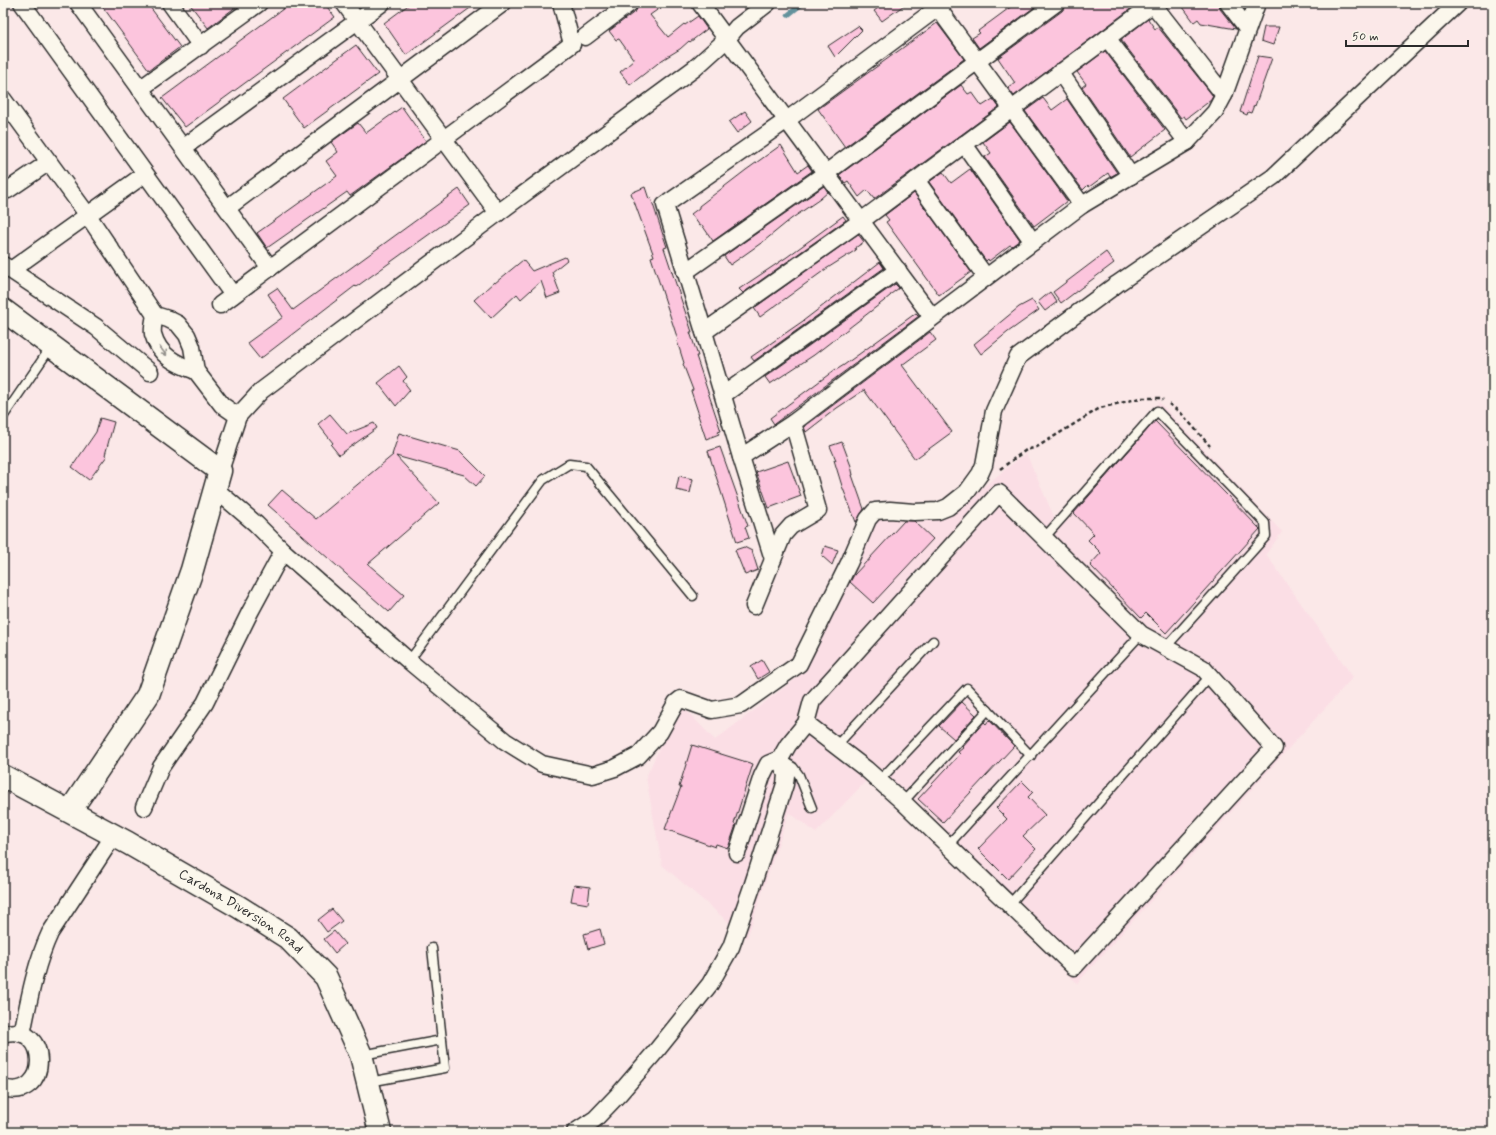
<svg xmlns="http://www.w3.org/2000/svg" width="1496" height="1135" font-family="Mynerve,sans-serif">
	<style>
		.built { fill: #fbdee5 }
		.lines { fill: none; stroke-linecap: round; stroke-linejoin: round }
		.stream { stroke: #63929c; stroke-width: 5 }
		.building { fill: #fcc5dd; stroke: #2b2b2b }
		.lane-casing { stroke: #2b2b2b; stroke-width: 11 }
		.street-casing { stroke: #2b2b2b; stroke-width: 19 }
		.secondary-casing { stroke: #2b2b2b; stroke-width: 25 }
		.primary-casing { stroke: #2b2b2b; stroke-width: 25 }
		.path { stroke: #2b2b2b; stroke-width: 2.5; stroke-dasharray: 4 3; stroke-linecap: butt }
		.lane { stroke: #fbf7ec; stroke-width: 8 }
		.street { stroke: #fbf7ec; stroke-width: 16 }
		.secondary { stroke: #fbf7ec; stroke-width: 22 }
		.primary { stroke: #fbf7ec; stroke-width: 22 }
		.oneway { stroke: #93918c }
		.labels { text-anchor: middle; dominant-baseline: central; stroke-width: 4; stroke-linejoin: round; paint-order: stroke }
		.street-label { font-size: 14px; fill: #2b2b2b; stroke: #fbf7ec }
	</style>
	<rect width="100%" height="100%" fill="#fbe8e8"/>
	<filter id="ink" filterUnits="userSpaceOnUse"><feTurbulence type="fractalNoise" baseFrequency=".025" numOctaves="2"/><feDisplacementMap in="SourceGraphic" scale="8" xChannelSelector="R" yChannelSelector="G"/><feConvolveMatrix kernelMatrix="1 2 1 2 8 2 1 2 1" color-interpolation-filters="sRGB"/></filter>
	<g filter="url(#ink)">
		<path class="built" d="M1159,402l123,130 -16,22 87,123 -276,306 -210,-203 -51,53 -27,-21 -42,126 -85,-73 -16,-88 34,-73 35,36 91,-69 74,-157h69l77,-61 29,66z"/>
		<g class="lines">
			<path class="stream" d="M788,15l15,-12"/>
		</g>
		<g class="building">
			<path d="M100,3h47l33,44 -31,23z"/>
			<path d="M189,3h52l-33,25z"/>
			<path d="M291,3h33l11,14 -150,110 -23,-29z"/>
			<path d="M411,3h66l-71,52 -22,-32z"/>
			<path d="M639,3h28l-17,12 18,22 16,-13 1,1 13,-9 9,13 -17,13 -1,-1 -9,8 -18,11 -32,25 -10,-13 14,-12 -15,-21 -3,1 -7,-9 27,-20z"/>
			<path d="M885,3h22l-25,18 -8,-10z"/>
			<path d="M1016,3h24l-61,45 -7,-10 8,-5 -2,-2z"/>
			<path d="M1065,3h71l1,1 -123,92 -6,-8 7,-5 -17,-25 64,-47 3,-4z"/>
			<path d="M1180,3h39l1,6 16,20 -35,-6 -3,-4 -4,3z"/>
			<path d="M1148,19l7,10 3,-2 55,69 -2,4 -25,19 -2,-3 -3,2 -60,-78z"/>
			<path d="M937,23l27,36 -119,88 -27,-38z"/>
			<path d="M858,26l4,4 -27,27 -7,-11z"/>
			<path d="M1264,27h15l-6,18 -12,-4z"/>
			<path d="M356,45l22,29 -74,54 -21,-29z"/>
			<path d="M1105,51l60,79 -35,27 -48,-70 4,-3 -9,-12z"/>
			<path d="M1258,56l14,2 -17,48 -1,-1 -3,8 -3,-1 -1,3 -7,-3z"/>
			<path d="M961,85l7,9 4,-2 10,14 11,-7 6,8 -125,92 -7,-9 -8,7 -11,-16 -3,2 -6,-8z"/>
			<path d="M1043,98l9,12 15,-11 50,74 -7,4 -2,-4 -19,14 -1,-2 -5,5 -58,-79z"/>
			<path d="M402,107l24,34 -76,55 -3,-4 -80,56 -10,-15 80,-57 -11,-15 12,-9 -7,-10 27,-19 8,10z"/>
			<path d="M745,111l7,10 -15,12 -8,-11z"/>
			<path d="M1010,122l57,79 -33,25 -49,-69 6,-4 -8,-11z"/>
			<path d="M781,145l17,27 10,-7 4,6 -99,70 -11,-16 -2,1 -9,-12 8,-6v-2l47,-36z"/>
			<path d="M970,169l50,71 -8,6 -2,-1 -21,16 -1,-2 -2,2 -57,-79 14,-10 8,11z"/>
			<path d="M824,186l4,6 -8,7 -29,20 -27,22 -34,24 -6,-9z"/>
			<path d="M645,187l4,12 2,-1 12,37 4,12 -3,1 28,84h-2l8,24h-2l25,75 -3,1 1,2 -13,5 -8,-24h1l-8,-24 2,-1 -10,-26 1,-1 -7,-22 1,-1 -27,-83 3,-1 -23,-63z"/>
			<path d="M459,189l11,16 -114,82 -1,-1 -95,73 -13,-16 36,-26 -15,-23 9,-6 16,22z"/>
			<path d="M914,193l57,79 -32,23 -53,-73 3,-2 -4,-5z"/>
			<path d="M843,216l3,4 -103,73 -4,-4 48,-32z"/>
			<path d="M858,234l6,8 -9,6 1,2 -30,19 -66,48 -6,-9z"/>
			<path d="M1106,252l8,11 -53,40 -8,-11z"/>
			<path d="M565,257l2,3 -15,12 8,21 -13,5 -6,-17 -20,18 -4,-5 -26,24 -17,-18 20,-18 1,1 28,-23 9,11z"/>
			<path d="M880,262l4,6 -130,93 -3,-4 52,-36z"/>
			<path d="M895,284l4,4 -8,6v1l-7,6 -70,54 -44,29 -5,-7z"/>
			<path d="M1050,292l7,10 -12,9 -7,-9z"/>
			<path d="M1032,300l7,10 -31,22 -27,22 -7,-10 45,-37z"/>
			<path d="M916,313l3,3 -145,108 -4,-6 66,-49v1l8,-5z"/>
			<path d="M930,332l6,8 -34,25 50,67 -37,27 -51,-69 -27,18 -31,24 -2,-5z"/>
			<path d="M399,366l8,11 -4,4 7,9 -14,16 -18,-23z"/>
			<path d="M330,414l17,20 27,-11 3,5 -38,27 -8,-10 2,-2 -15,-19z"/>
			<path d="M100,418l14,4 -9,33 2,1 -18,24 -17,-13 24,-35z"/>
			<path d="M1155,421l105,108 -94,104 -20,-20 -5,5 -51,-53 11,-12 -13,-13 6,-6 -20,-21z"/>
			<path d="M399,433l61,18 25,25 -9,10 -12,-11 -68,-19 43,47 -71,61 36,31 -15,17 -121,-107 14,-15 34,29 77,-64h-1z"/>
			<path d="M842,442l9,24 2,9h-1l12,34 -8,13 -14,-36 -8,-26h2l-6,-14z"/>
			<path d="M720,447l28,79 -3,1 4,11 -12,4 -29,-91z"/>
			<path d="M788,461l13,35 -32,12 -13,-36z"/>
			<path d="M679,476l14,3 -3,14 -14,-3z"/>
			<path d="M904,521h10l19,18 -60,64 -23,-21 4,-7 13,-14h2v-2z"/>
			<path d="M825,546l13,4 -6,15 -10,-9z"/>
			<path d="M744,547l8,4 6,19 -13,5 -10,-25z"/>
			<path d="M762,660l7,12 -11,7 -7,-12z"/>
			<path d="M962,702l14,13 -22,24 -15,-13z"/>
			<path d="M989,720l25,26 -71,76 -25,-23 42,-45 -2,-2 5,-4 -1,-1 22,-25 2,2z"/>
			<path d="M692,745l61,19 -19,60 2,1 -8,23 -12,-4 -1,3 -50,-18 16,-42h-2z"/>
			<path d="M1022,781l11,11 -5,5 17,18 -22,21 13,13 -28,30 -30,-30 29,-30 -11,-11z"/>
			<path d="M574,885l16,2 -2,17 -17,-3z"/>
			<path d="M332,909l10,12 -15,11 -9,-12z"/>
			<path d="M600,929l4,15 -16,5 -4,-15z"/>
			<path d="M334,931l11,13 -10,9 -11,-14z"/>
		</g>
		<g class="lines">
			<g class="lane-casing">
				<g id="lane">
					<path d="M3,417l48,-70"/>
					<path d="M1044,538l113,-127 108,112 1,13 -101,112"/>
					<path d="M409,661l134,-181 26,-16 17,2 107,130"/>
					<path d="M836,746l97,-105"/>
					<path d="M782,760l11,7 6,8 13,33"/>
					<path d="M879,781l88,-93 64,68"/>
					<path d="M903,802l85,-92"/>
					<path d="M948,845l193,-211"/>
					<path d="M1009,905l201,-229"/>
					<path d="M362,1055l80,-15"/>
					<path d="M369,1082l76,-14 -13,-120"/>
				</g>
			</g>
			<g class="street-casing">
				<g id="street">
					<path d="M22,3l211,292"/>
					<path d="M78,3l192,265"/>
					<path d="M170,3l31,43"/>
					<path d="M344,3l154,210"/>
					<path d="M700,3l232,314"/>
					<path d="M1152,3l72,92"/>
					<path d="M1228,3l19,25"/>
					<path d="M938,8l144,197"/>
					<path d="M585,37l45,-34"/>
					<path d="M1107,38l80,104"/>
					<path d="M1060,72l71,104"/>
					<path d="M140,89l119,-86"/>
					<path d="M3,99l84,115 68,101 13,4 10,5 9,11 5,12 4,24 26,34 16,11"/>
					<path d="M964,144l69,98"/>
					<path d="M183,148l199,-145"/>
					<path d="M916,180l70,97"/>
					<path d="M3,187l5,3 41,-28"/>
					<path d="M227,208l276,-205"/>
					<path d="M3,265l93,62 54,45"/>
					<path d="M11,270l134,-96"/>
					<path d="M685,272l141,-99 230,-170"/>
					<path d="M220,305l352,-261 -11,-41"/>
					<path d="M155,315c-1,6 -3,13 -2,19 6,22 23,30 43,37"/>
					<path d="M704,332l157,-111 292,-217"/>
					<path d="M723,395l175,-125"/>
					<path d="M741,457l52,-34 289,-218 105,-63 28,-30 9,-17 33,-92"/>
					<path d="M220,471l18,-55 23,-25 237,-178 197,-145 32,-29 10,-12 31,-24"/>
					<path d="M215,489l41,35 27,27 126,110 96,80 37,23 51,11 22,-7 23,-12 22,-24 16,-29 5,-4 31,11 29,-5 58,-41 50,-101 19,-44 7,-8 15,-1 24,2 24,-1 10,-4 19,-15 13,-18 4,-9 10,-54 24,-54 99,-73 156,-107 185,-174"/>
					<path d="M773,559l-32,-102 -37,-125 -39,-127 122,-85 157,-117"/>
					<path d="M754,606l29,-71 8,-9 27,-16 -25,-87"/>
					<path d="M144,807l17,-40 44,-64 45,-91 33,-61"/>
					<path d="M737,853l25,-77 6,-12 12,-5 8,-14 18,-22 6,-22 187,-208 142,141 62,34 71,80 -200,219 -171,-165 -37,-33 -60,-46"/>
					<path d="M3,1034c48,-14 48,68 0,54"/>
					<path d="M22,1034c7,-34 13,-69 28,-101l64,-98"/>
					<path d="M575,1132l20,-13 24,-25 38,-44 53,-66 21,-37 21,-60 33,-103 1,-9 -6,-16"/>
				</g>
			</g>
			<g class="secondary-casing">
				<path id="secondary" d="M3,310l217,161 -28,99 -44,125 -78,116"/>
			</g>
			<g class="primary-casing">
				<g id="primary">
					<path id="s1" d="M3,776l125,67 111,64 49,31 38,39 35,78 19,77"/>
				</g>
			</g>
			<g class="path">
				<path d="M1169,404l12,9 29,33"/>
				<path d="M1000,469l26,-19 11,-3 63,-39 40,-10h21l2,2"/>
			</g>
			<use href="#lane" class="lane"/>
			<use href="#street" class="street"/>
			<use href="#secondary" class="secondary"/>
			<use href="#primary" class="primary"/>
		</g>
		<defs><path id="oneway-shaft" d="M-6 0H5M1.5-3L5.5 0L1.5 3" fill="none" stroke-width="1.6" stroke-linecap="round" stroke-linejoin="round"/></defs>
		<use class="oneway" href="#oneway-shaft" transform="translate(163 351) rotate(52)"/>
	</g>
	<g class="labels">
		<g class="street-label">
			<text stroke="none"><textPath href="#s1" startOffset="274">Cardona Diversion Road</textPath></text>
		</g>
	</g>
	<rect width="1496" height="1135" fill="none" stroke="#fbf7ec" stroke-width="16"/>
	<rect x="8" y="8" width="1480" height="1119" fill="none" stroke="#2b2b2b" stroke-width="1.5" filter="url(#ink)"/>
	<path d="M1346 40v6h122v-6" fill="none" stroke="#2b2b2b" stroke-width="2"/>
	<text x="1352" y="40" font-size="12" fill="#2b2b2b" stroke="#fbf7ec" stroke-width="3" paint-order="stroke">50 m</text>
</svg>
